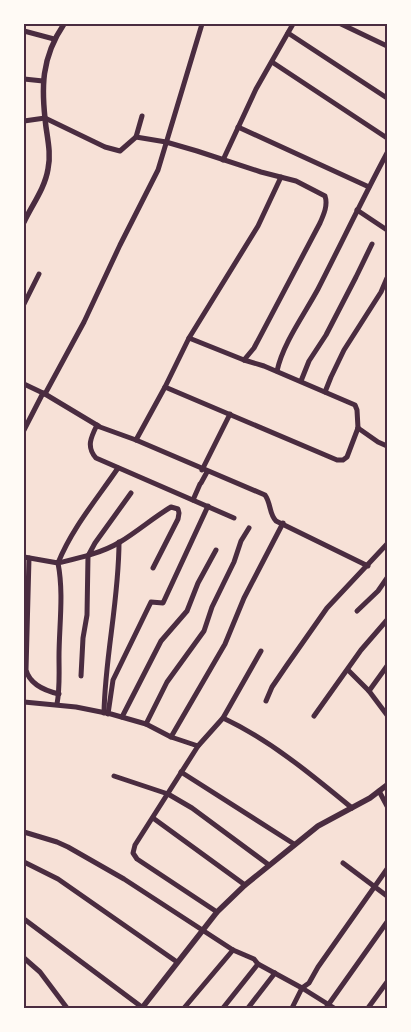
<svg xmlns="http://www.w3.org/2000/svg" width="411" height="1032" font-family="Merriweather,serif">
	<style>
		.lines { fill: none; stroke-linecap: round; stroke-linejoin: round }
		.minor { stroke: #4a2c40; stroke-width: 5 }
		.tertiary { stroke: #4a2c40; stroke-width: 5.5 }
		.neatline { fill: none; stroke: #4a2c40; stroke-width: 2 }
	</style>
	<rect width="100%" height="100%" fill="#f7e1d7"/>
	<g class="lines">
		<g class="minor">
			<path d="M341,24l46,22"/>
			<path d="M24,31l30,8"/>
			<path d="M288,33l99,65"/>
			<path d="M272,62l115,76"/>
			<path d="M24,79l19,2"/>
			<path d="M24,121l21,-3 60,29 15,4 16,-14 30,5 31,9 64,21 35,9 29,15c3,9 -1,18 -5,27l-66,125 -10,12"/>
			<path d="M238,127l131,60"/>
			<path d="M136,137l6,-21"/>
			<path d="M223,160l33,-71 37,-65"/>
			<path d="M357,210l30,20"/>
			<path d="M24,304l15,-30"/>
			<path d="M189,338l55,22 20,6 91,39 2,5 1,18"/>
			<path d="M277,371c6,-28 27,-56 41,-82 23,-45 45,-91 69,-136"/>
			<path d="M301,381l8,-20 17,-26 30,-58 16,-33"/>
			<path d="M24,384l21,10 55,33 36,13 129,55c6,8 4,19 11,26l92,45"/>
			<path d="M165,387l172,73h6l4,-3 11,-29"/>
			<path d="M325,392l6,-15 13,-27 37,-58 6,-14"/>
			<path d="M45,394l39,-72 36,-77 38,-75 44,-146"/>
			<path d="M97,425c-6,12 -11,22 -1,33l138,60"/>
			<path d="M358,428l20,14 9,4"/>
			<path d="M24,430l19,-37"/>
			<path d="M136,440l29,-53 24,-49 69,-112 23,-49"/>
			<path d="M202,470l28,-56"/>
			<path d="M193,500l7,-16 1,-1 6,-11"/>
			<path d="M24,557l34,6c14,-35 39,-64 60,-95"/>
			<path d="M29,558l-3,112c4,15 20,21 33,24"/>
			<path d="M357,611l21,-20 9,-13"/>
			<path d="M348,670l21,21 18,24"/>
			<path d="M81,676l2,-38 4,-23 1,-59 7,-13 36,-50"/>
			<path d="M369,691l18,-25"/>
			<path d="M266,701l6,-14 15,-22 40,-57 60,-64"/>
			<path d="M24,702l52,5 35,7 35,10 25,13 27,9"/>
			<path d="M57,704c3,-16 2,-30 2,-47 0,-31 5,-63 -1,-94 21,-5 44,-10 62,-21 18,-11 34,-25 51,-35l7,2 1,4 -1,6 -25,49"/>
			<path d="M104,713c1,-57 15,-113 15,-171"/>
			<path d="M108,714l5,-34 38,-78 12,1 45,-97"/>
			<path d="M314,716l47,-66 26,-30"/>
			<path d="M122,717l39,-76 26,-30 11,-28 18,-33"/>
			<path d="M223,718c47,22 89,57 129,90"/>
			<path d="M146,724l21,-42 37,-51 8,-24 22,-45 7,-21 8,-13"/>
			<path d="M171,737l54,-93 19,-46 39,-75"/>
			<path d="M181,772l113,72"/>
			<path d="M114,776l54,18 24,14 77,57"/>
			<path d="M379,791l8,15"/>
			<path d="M153,818l92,67"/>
			<path d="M24,832l33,10 11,5 56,32 109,71 21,9 4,5 44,24 32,20"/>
			<path d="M24,862l34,17 119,83"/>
			<path d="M343,863l44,33"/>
			<path d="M217,912l-80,-53 -4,-6 2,-8 63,-99 25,-28 38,-67"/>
			<path d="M24,919l119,89"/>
			<path d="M24,958l16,14 27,36"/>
			<path d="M184,1008l49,-58"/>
			<path d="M223,1008l35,-44"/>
			<path d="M248,1008l27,-35"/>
			<path d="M292,1008l10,-20 7,-5 9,-16 69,-98"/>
			<path d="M326,1008l61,-86"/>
			<path d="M368,1008l19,-26"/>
		</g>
		<g class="tertiary">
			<path d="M24,222c8,-17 21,-34 24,-53 3,-14 0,-28 -2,-42 -5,-39 -5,-69 18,-103"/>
			<path d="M142,1008l75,-96 28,-27 73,-59 52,-28 17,-13"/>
		</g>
	</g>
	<rect width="411" height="1032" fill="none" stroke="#fffaf5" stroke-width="50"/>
	<rect x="25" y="25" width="361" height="982" class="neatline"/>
</svg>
